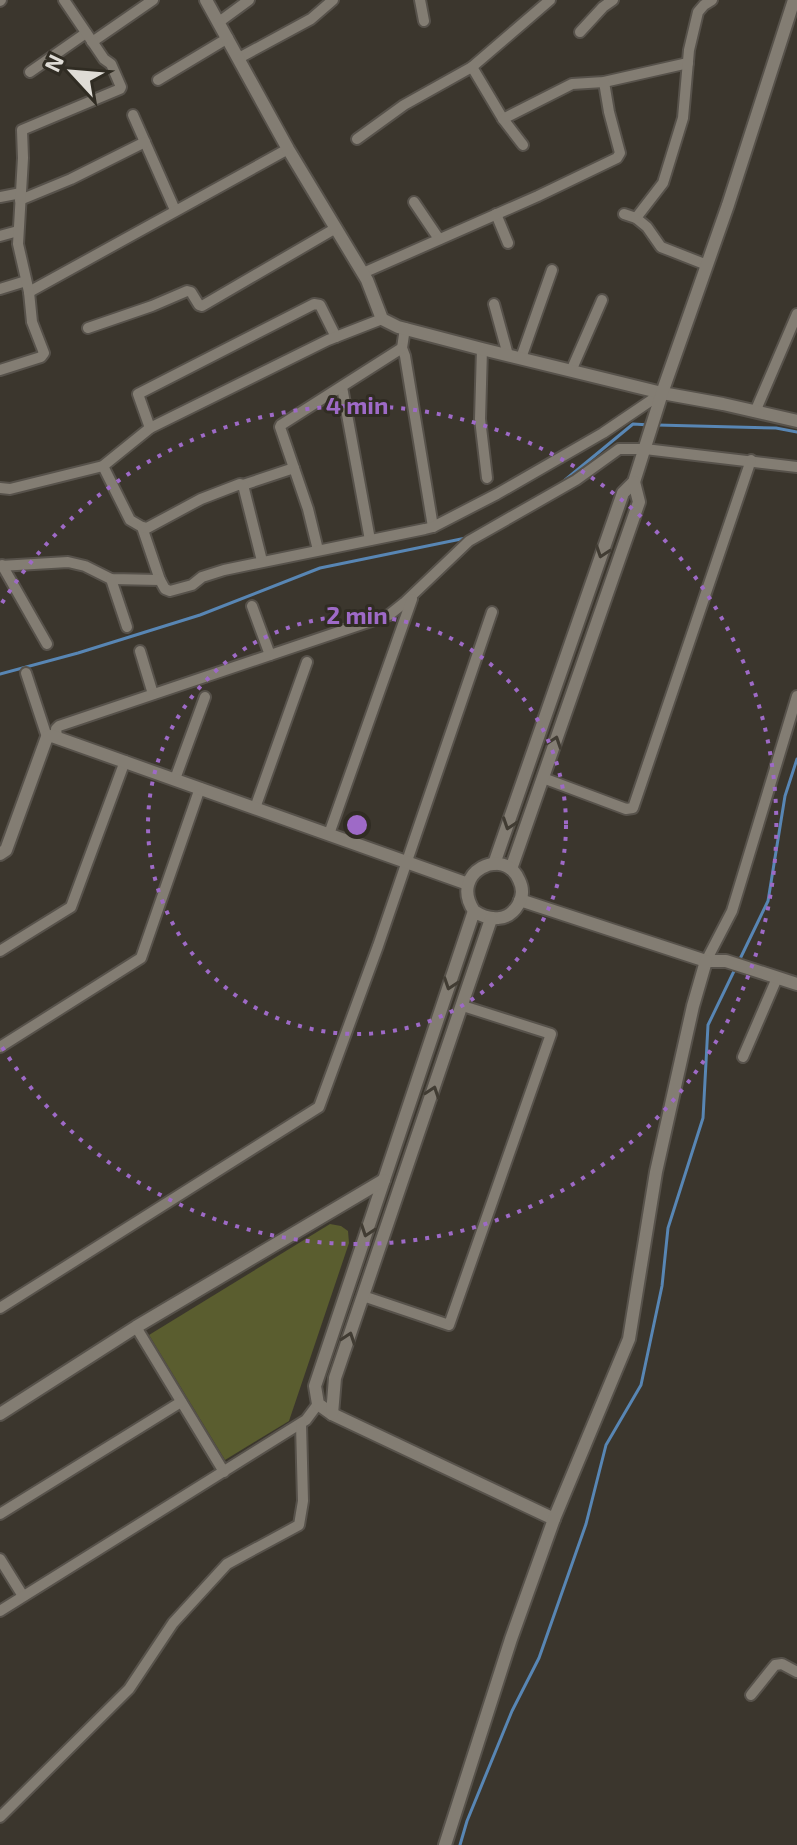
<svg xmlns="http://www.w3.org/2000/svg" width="797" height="1845" font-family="'Exo 2',sans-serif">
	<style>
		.green { fill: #5a5d2f }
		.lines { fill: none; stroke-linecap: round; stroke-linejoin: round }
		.stream { stroke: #5886b4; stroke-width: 3 }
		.minor-casing { stroke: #57524b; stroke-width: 14 }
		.tertiary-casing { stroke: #57524b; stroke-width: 16 }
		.minor { stroke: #837d73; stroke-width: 10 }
		.tertiary { stroke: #837d73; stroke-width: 12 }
		.oneway { stroke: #413c33 }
		.ring { fill: none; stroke: #9e6ac7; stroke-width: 4; stroke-dasharray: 4 8 }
		.centre { fill: #9e6ac7; stroke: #302c23; stroke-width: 4 }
		.ring-label { font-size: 24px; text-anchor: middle; font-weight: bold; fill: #9e6ac7; stroke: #302c23; stroke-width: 6; stroke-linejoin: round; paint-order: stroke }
	</style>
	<rect width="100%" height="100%" fill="#3b362d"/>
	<path class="green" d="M330,1224l11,2 7,5 1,12 -60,178 -64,39 -76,-125z"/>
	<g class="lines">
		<g class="stream">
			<path d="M657,425l119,3 21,4"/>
			<path d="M565,480l68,-56 17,1"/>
			<path d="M0,674l78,-21 122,-38 120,-47 146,-30"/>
			<path d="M739,961l29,-60 17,-105 12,-37"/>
			<path d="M460,1845l7,-24 45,-110 27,-53 47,-134 20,-79 35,-60 21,-99 6,-58 35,-110 5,-93 28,-58"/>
		</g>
		<g class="minor-casing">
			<g id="minor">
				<path d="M420,0l4,21"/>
				<path d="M0,1l1,-1"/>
				<path d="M219,22l30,-22"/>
				<path d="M580,32l23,-25 10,-7"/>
				<path d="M92,42l61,-42"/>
				<path d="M239,58l72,-39 22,-19"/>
				<path d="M472,67l31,52 20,26"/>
				<path d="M30,72l56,-39"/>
				<path d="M158,80l70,-42"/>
				<path d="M133,115l42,95"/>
				<path d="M503,119l69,-35 32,-2 84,-19"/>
				<path d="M357,139l47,-34 68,-38 78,-67"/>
				<path d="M0,197l21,-4"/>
				<path d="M20,200l51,-21 74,-37"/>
				<path d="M414,202l25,37"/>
				<path d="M496,214l12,29"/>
				<path d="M624,214l12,4 11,9 14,20 46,18"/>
				<path d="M636,218l27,-35 20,-65 6,-68 9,-38 6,-7 8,-5"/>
				<path d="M0,236l18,-5"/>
				<path d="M363,273l175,-77 79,-38 3,-5 -11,-41 -5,-30"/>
				<path d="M0,289l26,-8"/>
				<path d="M29,292l259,-143"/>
				<path d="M494,304l14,51"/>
				<path d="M88,328l64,-22 35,-15 4,1 8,13 3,1 134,-78"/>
				<path d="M405,328l-3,20 3,8 28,171"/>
				<path d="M482,349l-2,70 7,59"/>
				<path d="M521,358l31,-88"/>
				<path d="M0,370l41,-13 3,-4 -12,-31 -3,-30 -11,-48 5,-86 -1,-28 98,-41 1,-2 -10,-23 -7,-5 -40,-59"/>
				<path d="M571,371l31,-71"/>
				<path d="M342,387l28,153"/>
				<path d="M755,412l42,-98"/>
				<path d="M150,428l-12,-34 176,-90 6,1 16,32"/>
				<path d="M103,466l27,54 12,7 18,53"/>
				<path d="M243,485l51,-17"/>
				<path d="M0,488l10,1 93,-23 47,-38 178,-88 54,-21"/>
				<path d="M142,527l5,1 54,-29 39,-15 3,1 19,76"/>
				<path d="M318,550l-10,-41 -28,-82 1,-2 121,-77"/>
				<path d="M2,565l45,79"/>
				<path d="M0,566l68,-4 17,4 26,13 49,1 5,9 5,2 22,-6 10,-8 22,-7 201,-41 8,-2 64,-33 106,-61 59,-40"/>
				<path d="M111,579l16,48"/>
				<path d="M252,606l18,49"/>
				<path d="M140,651l13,43"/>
				<path d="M26,673l21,64"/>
				<path d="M57,736l-1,-7 3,-3 330,-111 15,-12 65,-62 107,-61 43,-31h26l152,18"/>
				<path d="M543,778l83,31 7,-1 118,-348"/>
				<path d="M175,779l30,-82"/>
				<path d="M255,808l52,-146"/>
				<path d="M329,834l83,-235"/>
				<path d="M0,951l71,-44 54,-146"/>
				<path d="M706,961l26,-50 65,-215"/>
				<path d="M0,1047l141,-89 59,-170"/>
				<path d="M743,1057l34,-79"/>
				<path d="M363,1296l86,29 102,-291 -88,-28"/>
				<path d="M0,1308l319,-201 59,-161 114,-334"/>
				<path d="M136,1327l88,145"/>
				<path d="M0,1514l181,-112"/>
				<path d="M0,1559l23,37"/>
				<path d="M0,1611l306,-191 12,-16"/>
				<path d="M751,1695l24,-30 7,-1 15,8"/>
				<path d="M0,1817l129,-128 44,-66 54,-59 72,-39 4,-24 -2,-77"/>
			</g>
		</g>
		<g class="tertiary-casing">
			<g id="tertiary">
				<path d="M206,0l82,149 79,131 15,39 16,8 84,22 180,44 61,11 74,17"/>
				<path d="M0,854l6,-4 41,-113 5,-1 416,148"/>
				<path d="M494,864l129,-371 11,-11 28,-89 66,-188 66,-205"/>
				<path d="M511,869l128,-367 -5,-20"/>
				<path d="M520,900l186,61h20l71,23"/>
				<path d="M474,911c15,10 34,11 44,-6 5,-8 5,-17 1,-25 -14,-35 -71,-8 -45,31l-159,475 3,18 14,10 222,105"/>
				<path d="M0,1414l136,-87 248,-147"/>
				<path d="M332,1414l3,-36 156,-459"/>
				<path d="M445,1845l66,-206 43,-120 75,-180 27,-167 37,-166 13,-45"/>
			</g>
		</g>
		<use href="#minor" class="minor"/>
		<use href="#tertiary" class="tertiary"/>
	</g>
	<defs><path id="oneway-chevron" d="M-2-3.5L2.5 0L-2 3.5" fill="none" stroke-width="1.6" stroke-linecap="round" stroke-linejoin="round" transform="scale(2)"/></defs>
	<g class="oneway">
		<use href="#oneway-chevron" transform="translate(602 552) rotate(109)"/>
		<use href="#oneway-chevron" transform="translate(555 742) rotate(-71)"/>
		<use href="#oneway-chevron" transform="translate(509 824) rotate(109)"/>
		<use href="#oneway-chevron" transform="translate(450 984) rotate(109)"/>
		<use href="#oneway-chevron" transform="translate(433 1092) rotate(-71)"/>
		<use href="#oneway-chevron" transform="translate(367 1231) rotate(109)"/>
		<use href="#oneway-chevron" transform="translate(349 1338) rotate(-71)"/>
	</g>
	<g class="ring">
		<circle cx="357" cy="825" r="209"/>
		<path d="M2 603A419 419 0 1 1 2 1047"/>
	</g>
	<circle cx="357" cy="825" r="12" class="centre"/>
	<g class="ring-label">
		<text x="357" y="414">4 min</text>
		<text x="357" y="624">2 min</text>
	</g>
	<g transform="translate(72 72) rotate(296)" stroke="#302c23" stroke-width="6" paint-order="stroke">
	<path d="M0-6L14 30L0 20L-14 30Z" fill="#dfdcd6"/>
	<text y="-12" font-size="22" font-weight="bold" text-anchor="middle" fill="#dfdcd6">N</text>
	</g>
</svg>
